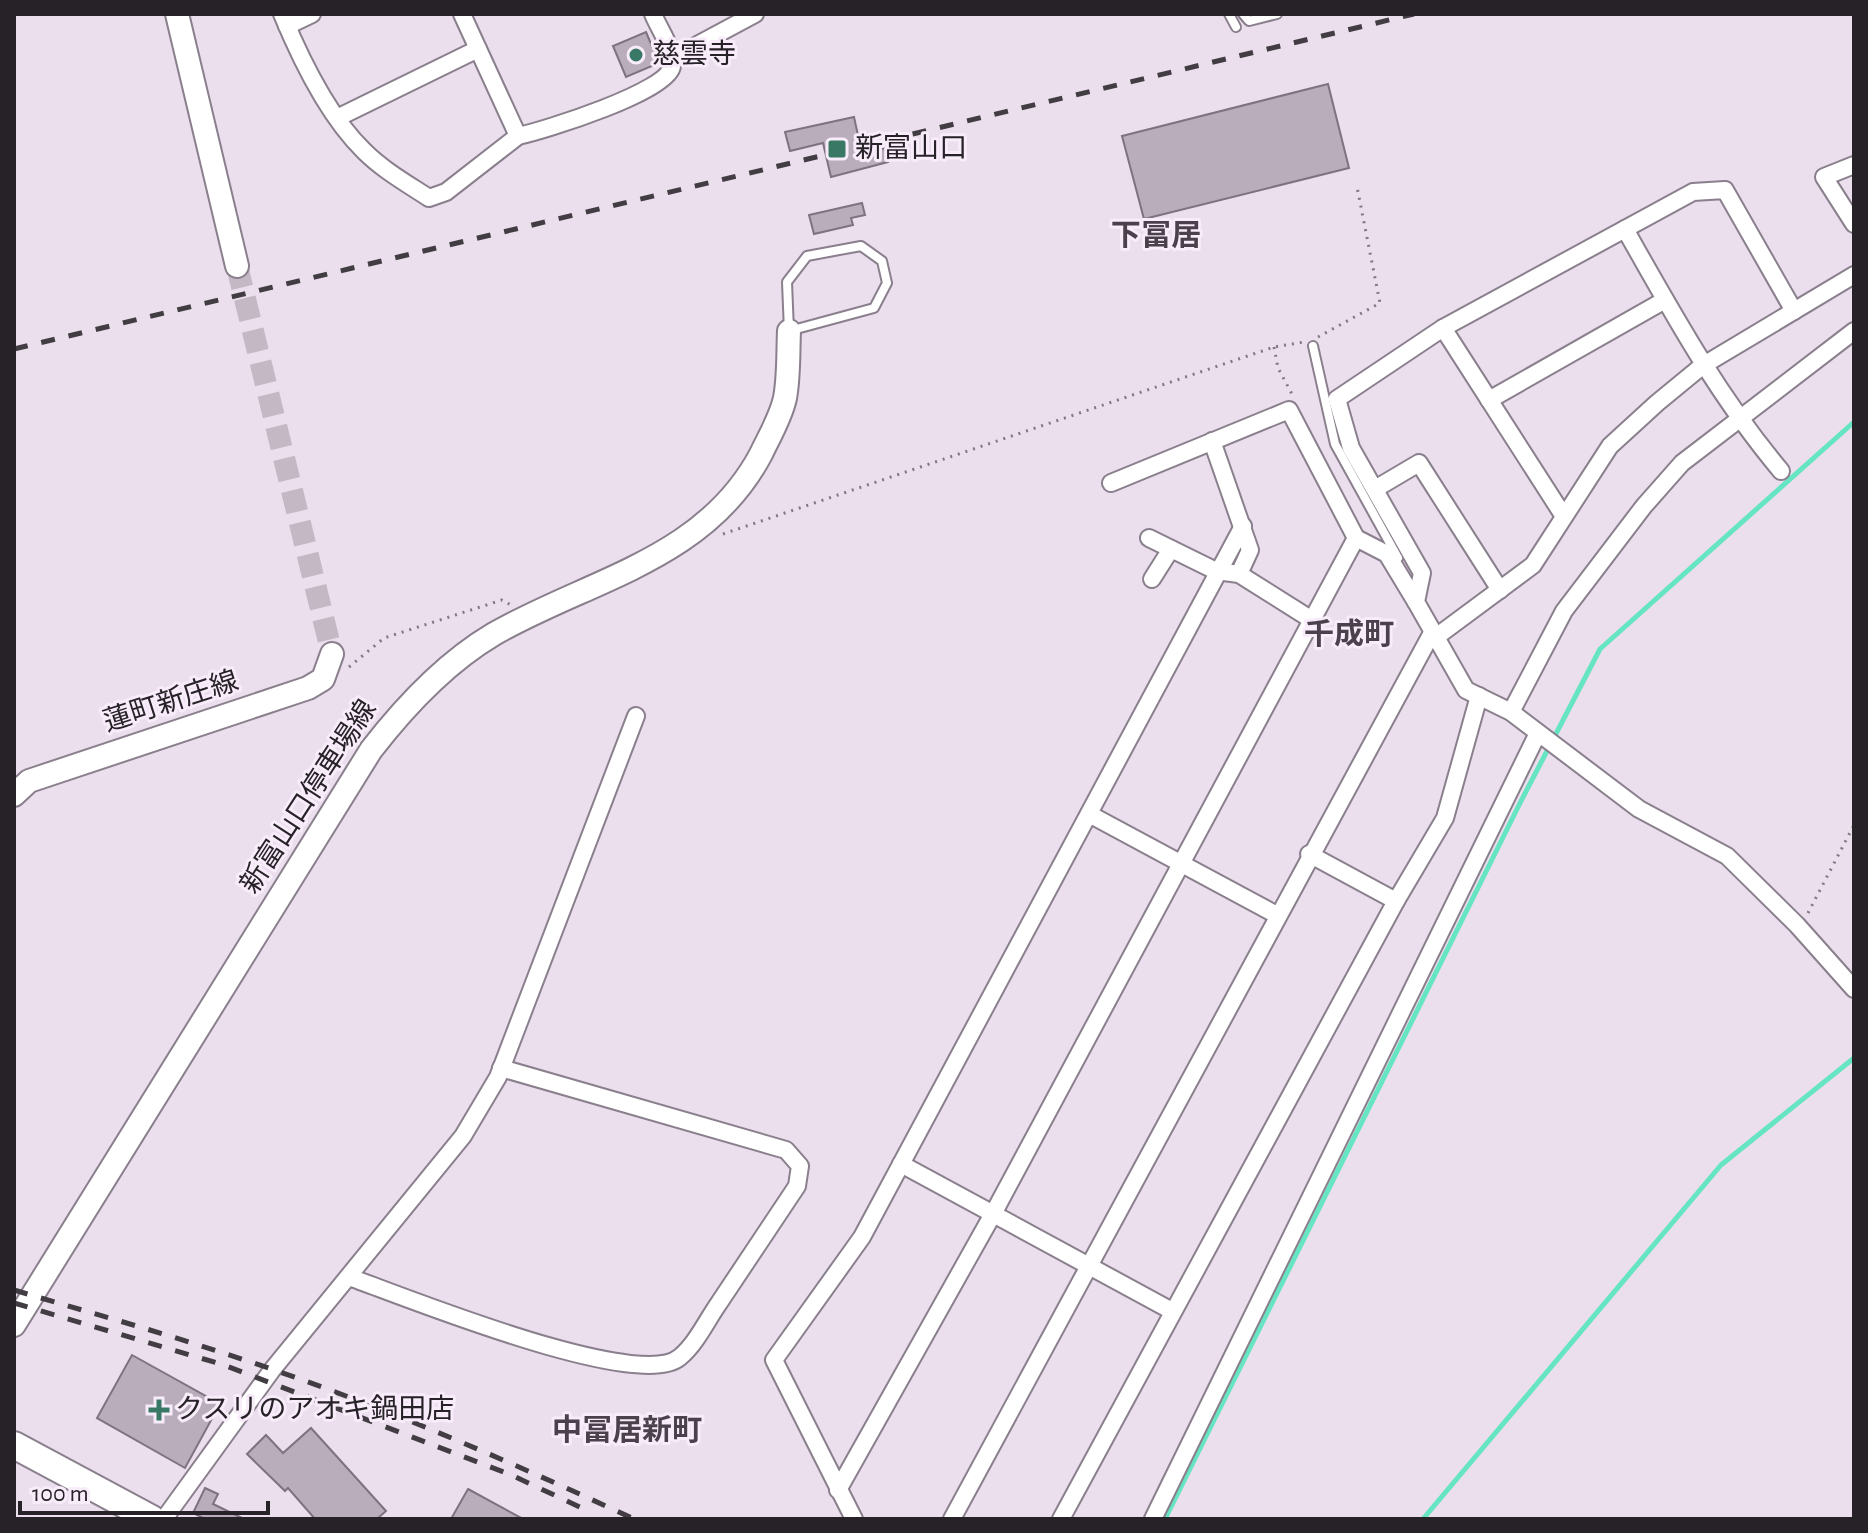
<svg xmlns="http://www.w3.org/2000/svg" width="1868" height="1533" font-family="'Alegreya Sans','Noto Sans JP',sans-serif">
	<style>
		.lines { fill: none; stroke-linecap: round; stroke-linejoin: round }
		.stream { stroke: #66e5c2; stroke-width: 5 }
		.building { fill: #b9adbb; stroke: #7e7280; stroke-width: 2 }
		.secondary-tunnel { stroke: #c4b8c5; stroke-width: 22; stroke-dasharray: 22 11; stroke-linecap: butt }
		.service-casing { stroke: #8a7f8c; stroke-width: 12 }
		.minor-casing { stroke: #8a7f8c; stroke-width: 20 }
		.secondary-casing { stroke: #8a7f8c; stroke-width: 26 }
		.primary-casing { stroke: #8a7f8c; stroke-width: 30 }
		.path { stroke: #807882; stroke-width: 3; stroke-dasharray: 2 6; stroke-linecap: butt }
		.service { stroke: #fff; stroke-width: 8 }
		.minor { stroke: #fff; stroke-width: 16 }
		.secondary { stroke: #fff; stroke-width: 22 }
		.primary { stroke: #fff; stroke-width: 26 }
		.rail { stroke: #423d43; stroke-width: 5; stroke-dasharray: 14 14; stroke-linecap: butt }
		.poi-dot { fill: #397865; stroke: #f8ebfa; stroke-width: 3 }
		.labels { text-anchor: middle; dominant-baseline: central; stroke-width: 6; stroke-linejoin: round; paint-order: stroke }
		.poi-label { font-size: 28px; fill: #262227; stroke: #f8ebfa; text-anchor: start }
		.street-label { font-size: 28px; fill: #262227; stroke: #f8ebfa }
		.neighbourhood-label { font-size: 30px; font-weight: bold; fill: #4b414d; stroke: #f8ebfa }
	</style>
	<rect width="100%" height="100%" fill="#ebdeed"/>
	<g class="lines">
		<g class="stream">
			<path d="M1165,1519l356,-718 79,-152 254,-227"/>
			<path d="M1423,1519l298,-354 133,-107"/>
		</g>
	</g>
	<g class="building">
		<path d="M646,32l13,31 -33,14 -13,-31z"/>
		<path d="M1328,84l21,84 -205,51 -22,-83z"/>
		<path d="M854,117l8,37 22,-6 4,14 -57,15 -8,-34 -33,8 -5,-19z"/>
		<path d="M862,203l3,12 -14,3 2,7 -39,9 -5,-19z"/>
		<path d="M132,1355l88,49 -35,64 -88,-50z"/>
		<path d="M311,1428l75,83 -9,8h-62l-27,-31 -3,3 -38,-37 19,-19 17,18z"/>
		<path d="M205,1488l13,6 -5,10 31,15h-39l-12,-6z"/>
		<path d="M468,1489l55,30h-72z"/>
	</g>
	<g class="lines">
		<path class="secondary-tunnel" d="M237,266l95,388"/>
		<g class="service-casing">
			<g id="service">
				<path d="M1229,14l7,13"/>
				<path d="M1243,14l6,7 28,-7"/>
				<path d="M861,246l21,15 5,22 -13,25 -85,23 -2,-49 20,-26z"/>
				<path d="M1313,346l22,98 63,114"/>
			</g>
		</g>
		<g class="minor-casing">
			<g id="minor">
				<path d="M282,14c19,46 46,102 82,137 19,19 42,32 65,47l17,-6 72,-56 -56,-122"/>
				<path d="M287,26l25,-12"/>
				<path d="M671,59l84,-45"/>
				<path d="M339,117l139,-68"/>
				<path d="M518,136c25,-5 152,-45 154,-70 2,-17 -13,-37 -19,-52"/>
				<path d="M1854,165l-30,12 30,47"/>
				<path d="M1625,229c48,85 93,167 156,242"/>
				<path d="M1794,311l-69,-121 -32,2 -250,136 -106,71 14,49 71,125 -6,29 50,88 45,22 128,97 88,47 70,69 57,64"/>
				<path d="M1443,328l120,187"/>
				<path d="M1489,400l176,-100"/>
				<path d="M1212,441l38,109 -11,24"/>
				<path d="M1111,483l178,-73 67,128 31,16 29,48"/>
				<path d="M1375,489l44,-26 81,127"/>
				<path d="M1149,538l67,33 23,3 73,46"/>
				<path d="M1152,579l19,-30"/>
				<path d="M1436,637l97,-72 77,-119 47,-43 45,-37 152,-91"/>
				<path d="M1511,712l53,-101 80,-105 38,-43 172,-132"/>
				<path d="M1089,814l188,101"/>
				<path d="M1309,854l87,47"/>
				<path d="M901,1164l271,147"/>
				<path d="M349,1277c54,19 291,116 331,80 16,-13 27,-37 39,-54 26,-39 52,-78 78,-117l3,-20 -14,-16 -285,-82"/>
				<path d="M838,1490l155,-276 363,-676"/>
				<path d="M164,1519l108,-149 191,-234 35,-59 138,-361"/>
				<path d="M854,1519l-80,-159 88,-123 381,-711"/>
				<path d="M952,1519l481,-888"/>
				<path d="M1061,1519l335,-618 49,-83 34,-122"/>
				<path d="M1153,1519l384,-784"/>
			</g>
		</g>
		<g class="secondary-casing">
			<g id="secondary">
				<path d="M177,14l60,252"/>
				<path d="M14,795l15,-14 279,-93 15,-9 9,-25"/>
				<path d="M14,1325l357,-575c34,-44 74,-87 123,-116 96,-55 211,-74 267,-180 8,-17 20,-37 24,-56 4,-21 3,-45 4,-67"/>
			</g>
		</g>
		<g class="primary-casing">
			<path id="primary" d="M14,1445l138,74"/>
		</g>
		<g class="path">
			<path d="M1318,337l62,-34 -23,-116"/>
			<path d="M1274,347l4,21 14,26"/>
			<path d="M723,534l551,-187 30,-5"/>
			<path d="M349,667l35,-29 118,-38 9,5"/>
			<path d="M1808,913l46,-88"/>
		</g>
		<use href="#service" class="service"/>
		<use href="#minor" class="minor"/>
		<use href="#secondary" class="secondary"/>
		<use href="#primary" class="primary"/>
		<g class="rail">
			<path d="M14,349l1400,-335"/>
			<path d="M14,1290c70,21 140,40 209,63 141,45 277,104 411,166"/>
			<path d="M14,1303l210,62 285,109 75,35"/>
		</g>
	</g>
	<g class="poi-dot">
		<circle cx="636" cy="55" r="8"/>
		<rect x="827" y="139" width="20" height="20" rx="4"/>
		<path d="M155 1398h8v8h8v8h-8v8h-8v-8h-8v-8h8z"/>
	</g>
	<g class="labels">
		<g class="poi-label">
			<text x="652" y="55">慈雲寺</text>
			<text x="855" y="149">新富山口</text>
			<text x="175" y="1410">クスリのアオキ鍋田店</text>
		</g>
		<g class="street-label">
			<text transform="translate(171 702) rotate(-18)">蓮町新庄線</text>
			<text transform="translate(309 797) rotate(-57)">新富山口停車場線</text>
		</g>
		<g class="neighbourhood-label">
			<text x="1156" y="236">下冨居</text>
			<text x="1349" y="635">千成町</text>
			<text x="627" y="1431">中冨居新町</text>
		</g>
	</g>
	<rect width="1868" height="1533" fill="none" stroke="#262227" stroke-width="32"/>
	<path d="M20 1501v12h248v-12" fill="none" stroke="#262227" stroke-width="4"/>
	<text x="32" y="1501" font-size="24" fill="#262227" stroke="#f8ebfa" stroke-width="6" paint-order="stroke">100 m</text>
</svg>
